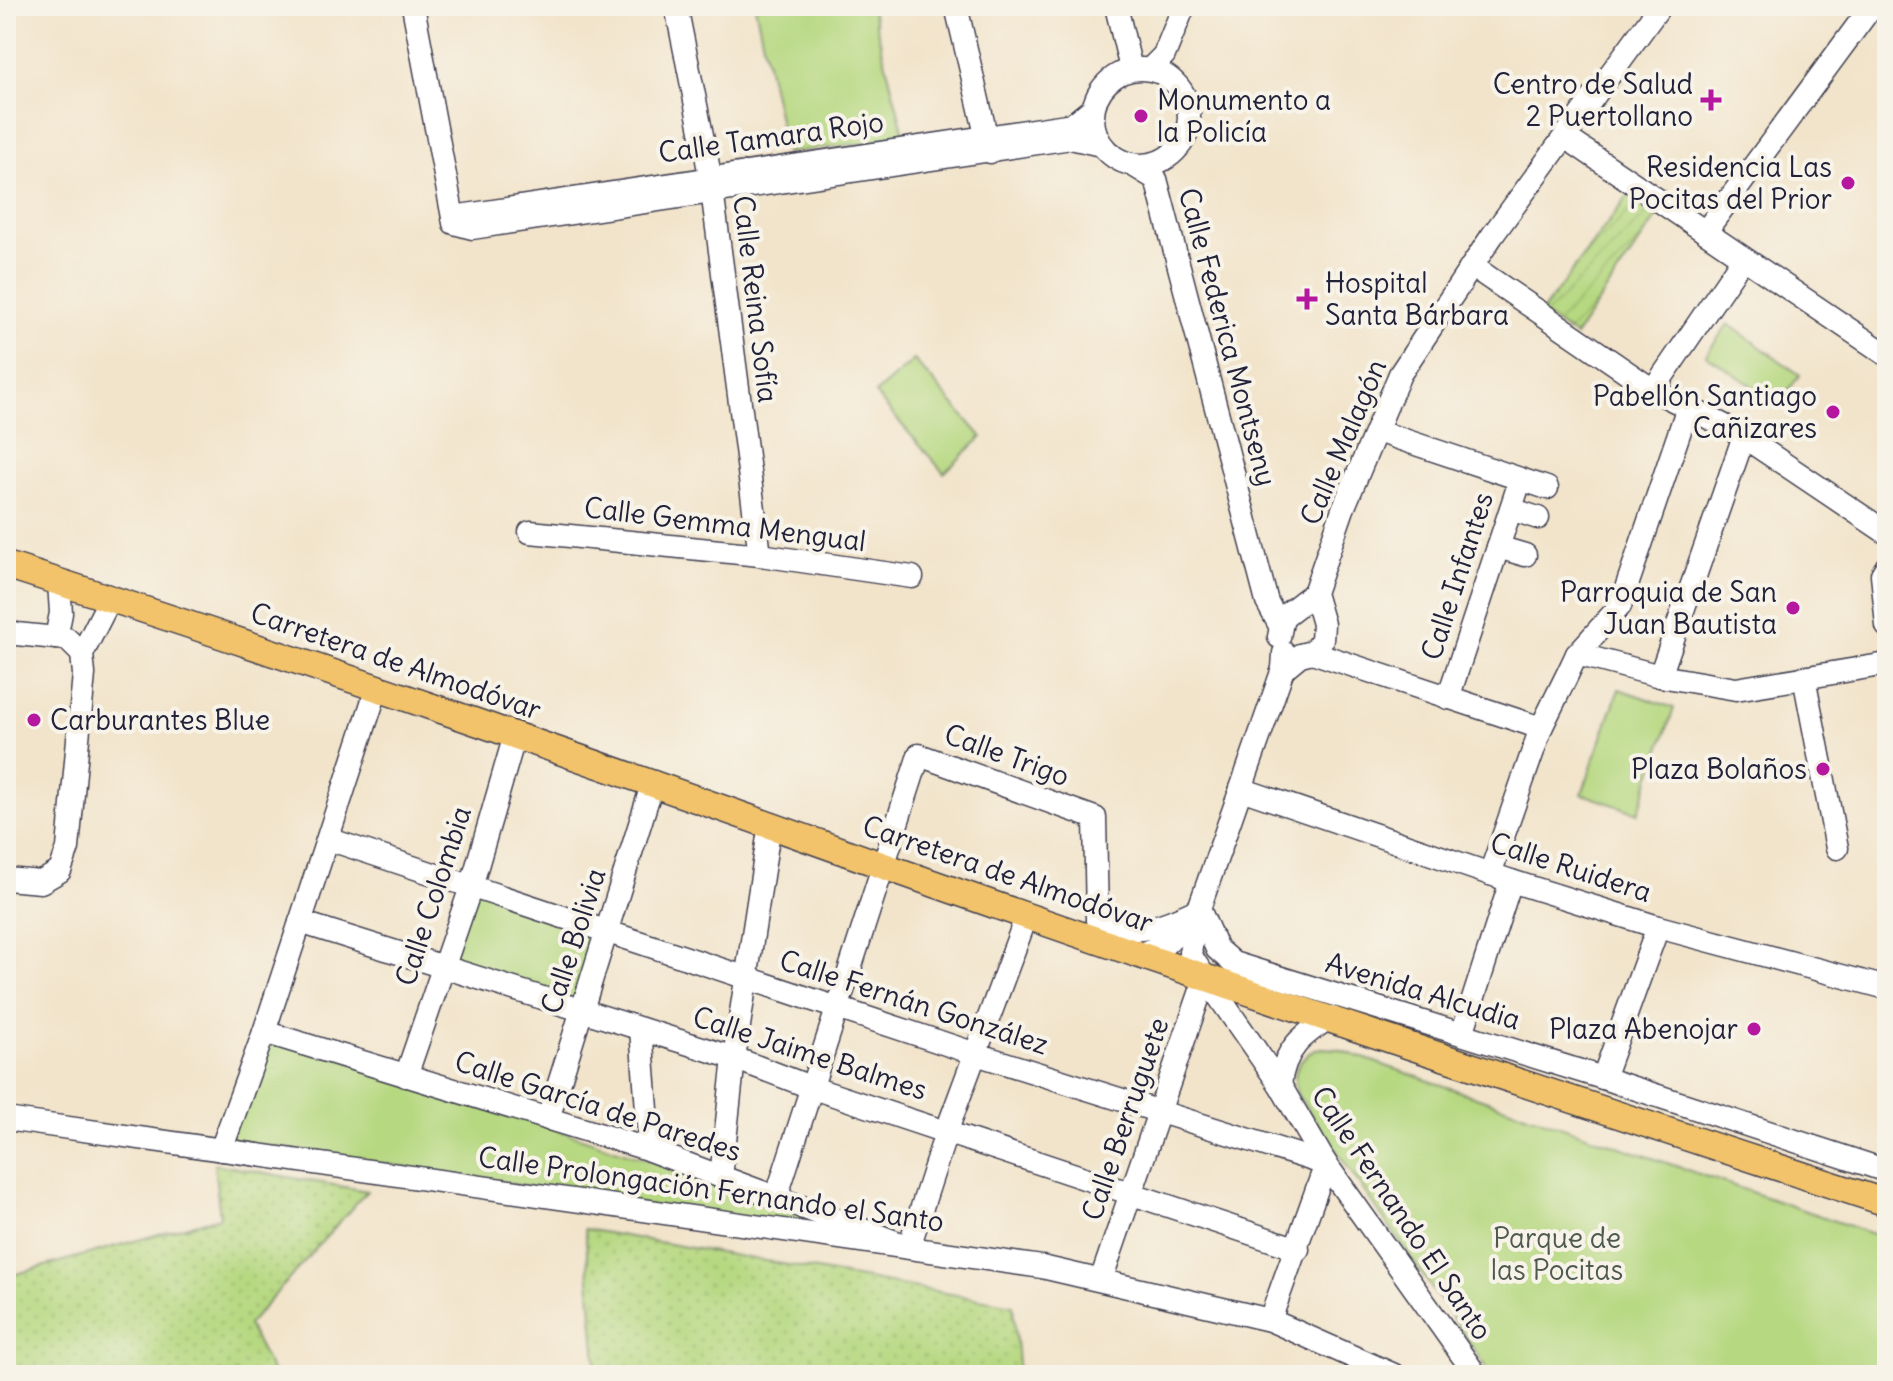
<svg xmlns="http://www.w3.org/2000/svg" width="1893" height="1381" font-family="Delius,sans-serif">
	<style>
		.grass { fill: url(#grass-dots); stroke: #6c7d5e; stroke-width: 2 }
		.park { fill: #b6d880; stroke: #6c7d5e; stroke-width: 2 }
		.garden { fill: url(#garden-furrows); stroke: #6c7d5e; stroke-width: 2 }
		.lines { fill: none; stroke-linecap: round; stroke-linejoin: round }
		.minor-casing { stroke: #413f51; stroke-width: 25 }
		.major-casing { stroke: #413f51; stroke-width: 29 }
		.minor { stroke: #fff; stroke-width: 22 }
		.major { stroke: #f2c36a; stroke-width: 26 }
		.poi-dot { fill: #b5179e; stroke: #f7f3e8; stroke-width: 3 }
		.labels { text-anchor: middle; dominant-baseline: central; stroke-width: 8; stroke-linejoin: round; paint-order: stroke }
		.poi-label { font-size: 28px; fill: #22223b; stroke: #f7f3e8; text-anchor: end }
		.street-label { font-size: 28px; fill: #22223b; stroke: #f7f3e8 }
		.park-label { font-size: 28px; fill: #4e5950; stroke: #f7f3e8 }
	</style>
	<defs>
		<pattern id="grass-dots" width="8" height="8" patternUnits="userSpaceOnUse" patternTransform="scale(2)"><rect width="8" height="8" fill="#b6d880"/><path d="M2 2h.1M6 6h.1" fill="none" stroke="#9cb970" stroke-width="1.8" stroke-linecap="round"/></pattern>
		<pattern id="garden-furrows" width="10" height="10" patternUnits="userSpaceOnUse" patternTransform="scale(2)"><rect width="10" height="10" fill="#b6d880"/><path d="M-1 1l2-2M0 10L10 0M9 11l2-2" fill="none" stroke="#9cb970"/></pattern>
	</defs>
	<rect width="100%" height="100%" fill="#f7f3e8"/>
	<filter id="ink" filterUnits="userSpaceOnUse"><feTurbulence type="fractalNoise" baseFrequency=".0125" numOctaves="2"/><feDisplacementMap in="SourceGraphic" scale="16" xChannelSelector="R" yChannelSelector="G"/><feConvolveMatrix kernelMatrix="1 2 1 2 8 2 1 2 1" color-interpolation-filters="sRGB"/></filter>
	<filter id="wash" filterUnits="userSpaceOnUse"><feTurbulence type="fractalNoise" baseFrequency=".006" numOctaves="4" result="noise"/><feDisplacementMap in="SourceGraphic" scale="32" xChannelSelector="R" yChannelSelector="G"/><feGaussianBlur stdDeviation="1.8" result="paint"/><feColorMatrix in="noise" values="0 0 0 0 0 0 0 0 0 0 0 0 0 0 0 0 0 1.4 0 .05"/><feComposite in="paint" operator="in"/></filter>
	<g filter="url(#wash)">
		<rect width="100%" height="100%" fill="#f2e4cb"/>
		<g class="grass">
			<path d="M214,1164l153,27 -119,134 26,50h-268v-98l214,-60z"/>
			<path d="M585,1229l428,76 6,70h-422z"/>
		</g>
		<g class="park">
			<path d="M755,6h116l34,132 -119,15z"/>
			<path d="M1728,324l72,51 -22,28 -72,-48z"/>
			<path d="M914,360l68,77 -38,36 -69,-79z"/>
			<path d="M1619,689l55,19 -36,105 -56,-19z"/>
			<path d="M471,887l138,45 -27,78 -140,-43z"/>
			<path d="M264,1032l645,215 -684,-108z"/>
			<path d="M1321,1048l16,1 550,190v136h-395l-195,-281c-6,-23 1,-39 24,-46z"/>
		</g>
		<path class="garden" d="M1636,185l29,20 -90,131 -34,-23z"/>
	</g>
	<g filter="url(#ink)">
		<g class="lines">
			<g class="minor-casing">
				<g id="minor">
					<path d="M413,6l41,217 18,5 599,-90 30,7"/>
					<path d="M676,6l34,169 50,380"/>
					<path d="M956,6l34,146"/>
					<path d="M1116,6l15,63"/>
					<circle cx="1141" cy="117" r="48"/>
					<path d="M1150,69l14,-14 20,-49"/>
					<path d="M1565,137l322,218"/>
					<path d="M1133,165l23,14 111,423 12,22"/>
					<path d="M453,217l620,-93 20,-16"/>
					<path d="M1705,232l167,-226"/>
					<path d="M1472,266l181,124 82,41 152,102"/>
					<path d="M1653,390l90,-132"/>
					<path d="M1377,431l170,57"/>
					<path d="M1511,509l27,9"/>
					<path d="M530,532l230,23 152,22"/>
					<path d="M1498,547l27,8"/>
					<path d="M1887,566l-5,8 5,52"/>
					<path d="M6,633l61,6 15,15 2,20 -16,174 -8,23 -19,11 -35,-3"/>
					<path d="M1279,637l4,-20 31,-24"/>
					<path d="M56,638l5,-25 -2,-31"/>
					<path d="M1312,652l229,76"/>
					<path d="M82,654l29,-57"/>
					<path d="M1577,654l83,22 76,13 151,-25"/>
					<path d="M1283,669l17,-14 12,-3 10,-12 1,-16 -9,-31 29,-84 57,-135 92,-138 168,-230"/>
					<path d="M1660,676l84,-240"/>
					<path d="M1804,677l33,171"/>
					<path d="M1448,698l72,-217"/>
					<path d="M1241,789l270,92 147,46 229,61"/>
					<path d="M328,839l648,215 350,110"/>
					<path d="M1490,874l51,-146 27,-55 9,-19 43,-48 68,-199"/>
					<path d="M1199,909l18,40 16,14 370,115 284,93"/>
					<path d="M1199,909l-9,43 4,9 86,124 46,79 150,211"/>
					<path d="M1195,920l88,-251 1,-16"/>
					<path d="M300,922l434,136 79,30 485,161"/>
					<path d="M1140,954l24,-9 27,-26"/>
					<path d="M641,1029l9,121"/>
					<path d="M264,1032l380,116 265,99 38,-117 80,-215"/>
					<path d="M1462,1034l49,-153"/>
					<path d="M406,1076l65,-189 44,-152"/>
					<path d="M1603,1078l55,-151"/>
					<path d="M1280,1085c4,-36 22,-50 51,-68"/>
					<path d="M6,1119l1036,148 228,53 124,55"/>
					<path d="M548,1119l105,-337"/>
					<path d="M221,1150l43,-118 113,-344"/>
					<path d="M721,1177l13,-119 36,-234"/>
					<path d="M776,1198l143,-443 176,63 2,102c36,20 69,5 102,-11"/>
					<path d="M1101,1280l105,-304"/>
					<path d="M1270,1320l56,-156"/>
				</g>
			</g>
			<g class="major-casing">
				<path id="major" d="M6,565c295,94 587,197 878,301 332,118 668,227 1003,337"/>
			</g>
			<use href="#minor" class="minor"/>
			<use href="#major" class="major"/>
		</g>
	</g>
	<g class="poi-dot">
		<path d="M1707 88h8v8h8v8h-8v8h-8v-8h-8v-8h8z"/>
		<circle cx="1141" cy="116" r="8"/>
		<circle cx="1848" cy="183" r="8"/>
		<path d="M1303 287h8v8h8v8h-8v8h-8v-8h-8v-8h8z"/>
		<circle cx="1833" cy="412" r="8"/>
		<circle cx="1793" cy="608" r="8"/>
		<circle cx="34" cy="720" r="8"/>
		<circle cx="1823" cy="769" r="8"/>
		<circle cx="1754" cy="1029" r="8"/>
	</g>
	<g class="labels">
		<g class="poi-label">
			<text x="1693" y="84">Centro de Salud<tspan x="1693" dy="32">2 Puertollano</tspan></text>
			<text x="1157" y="100" text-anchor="start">Monumento a<tspan x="1157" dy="32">la Policía</tspan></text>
			<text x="1832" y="167">Residencia Las<tspan x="1832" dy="32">Pocitas del Prior</tspan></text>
			<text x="1325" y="283" text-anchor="start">Hospital<tspan x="1325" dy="32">Santa Bárbara</tspan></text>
			<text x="1817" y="396">Pabellón Santiago<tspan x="1817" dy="32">Cañizares</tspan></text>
			<text x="1777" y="592">Parroquia de San<tspan x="1777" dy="32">Juan Bautista</tspan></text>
			<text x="50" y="720" text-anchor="start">Carburantes Blue</text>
			<text x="1807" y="769">Plaza Bolaños</text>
			<text x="1738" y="1029">Plaza Abenojar</text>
		</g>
		<g class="street-label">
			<text transform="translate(771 137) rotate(-8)">Calle Tamara Rojo</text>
			<text transform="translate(756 299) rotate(83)">Calle Reina Sofía</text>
			<text transform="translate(1228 337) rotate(75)">Calle Federica Montseny</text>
			<text transform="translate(1343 442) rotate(-67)">Calle Malagón</text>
			<text transform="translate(725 524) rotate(7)">Calle Gemma Mengual</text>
			<text transform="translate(1457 576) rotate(-72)">Calle Infantes</text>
			<text transform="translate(396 661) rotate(19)">Carretera de Almodóvar</text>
			<text transform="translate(1007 755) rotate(20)">Calle Trigo</text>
			<text transform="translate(1571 867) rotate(18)">Calle Ruidera</text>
			<text transform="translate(1008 874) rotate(19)">Carretera de Almodóvar</text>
			<text transform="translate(433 896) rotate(-72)">Calle Colombia</text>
			<text transform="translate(573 941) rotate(-72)">Calle Bolivia</text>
			<text transform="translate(1423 991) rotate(17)">Avenida Alcudia</text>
			<text transform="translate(914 1002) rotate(18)">Calle Fernán González</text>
			<text transform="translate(810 1053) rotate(18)">Calle Jaime Balmes</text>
			<text transform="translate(598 1106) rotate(18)">Calle García de Paredes</text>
			<text transform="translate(1125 1119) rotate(-71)">Calle Berruguete</text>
			<text transform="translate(711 1189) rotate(8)">Calle Prolongación Fernando el Santo</text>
			<text transform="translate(1402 1213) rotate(56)">Calle Fernando El Santo</text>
		</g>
		<g class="park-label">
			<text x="1557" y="1238">Parque de<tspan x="1557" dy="32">las Pocitas</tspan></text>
		</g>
	</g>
	<rect width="1893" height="1381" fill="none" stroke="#f7f3e8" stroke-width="32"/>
</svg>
